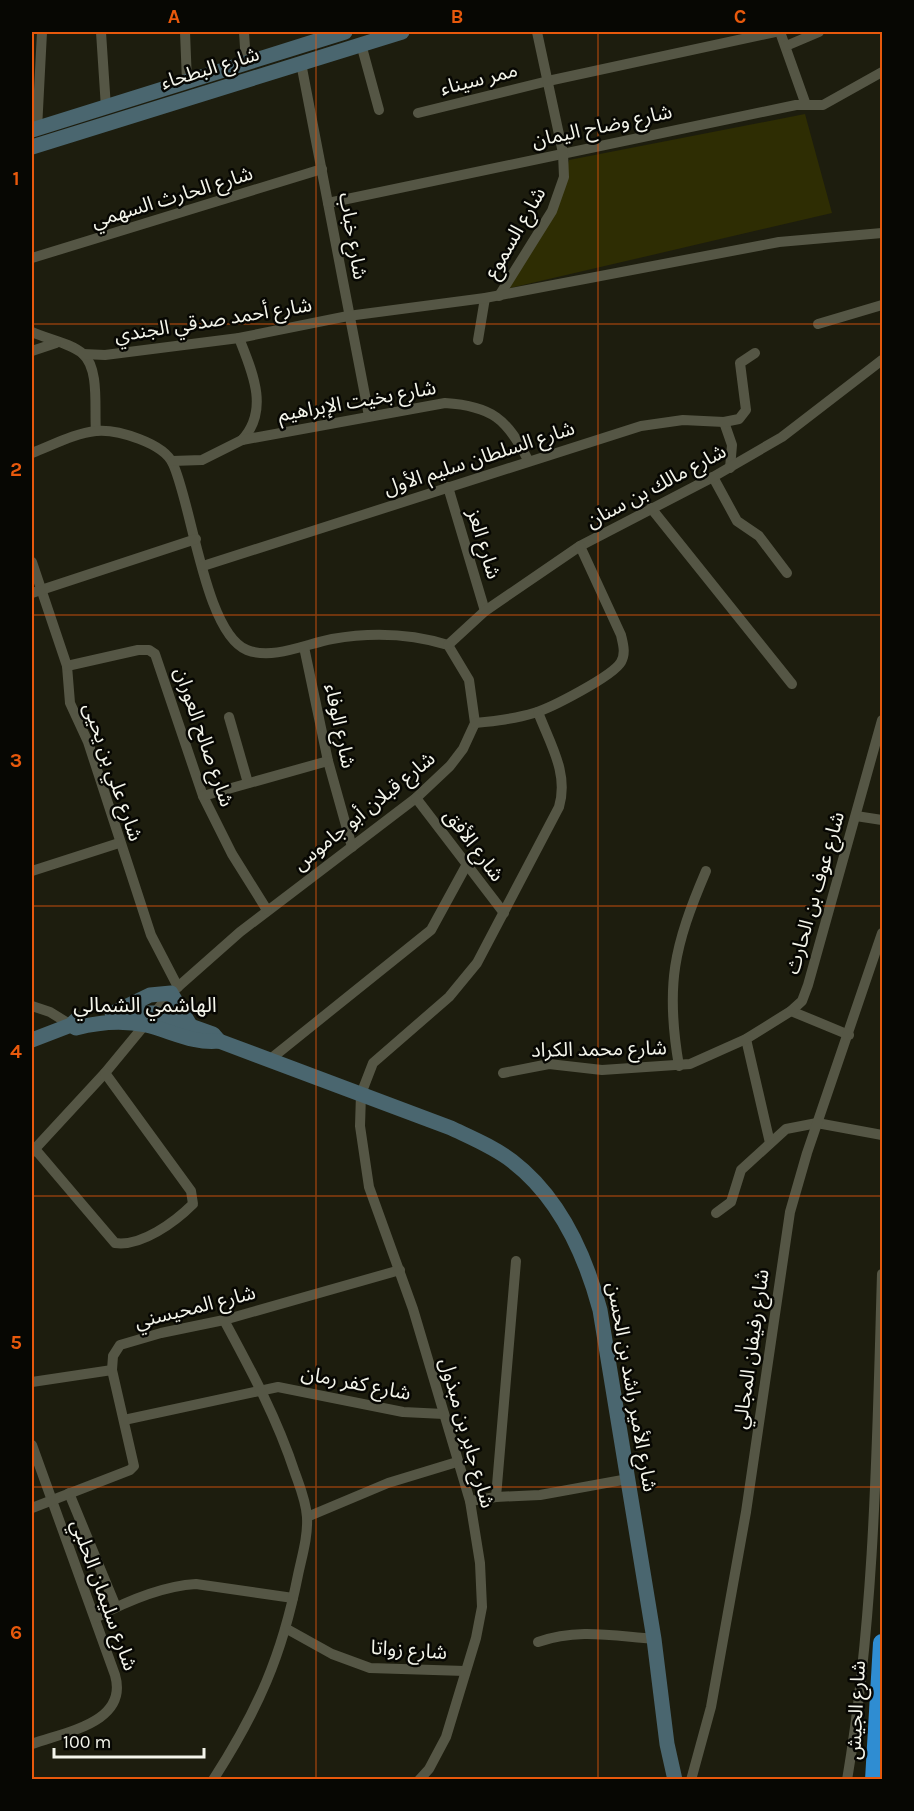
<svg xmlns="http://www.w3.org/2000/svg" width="914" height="1811" font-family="Karla,'Noto Sans Arabic',sans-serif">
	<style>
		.green { fill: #2e2d03 }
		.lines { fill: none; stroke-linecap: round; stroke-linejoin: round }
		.street { stroke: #555645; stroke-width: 10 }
		.secondary { stroke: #4a666f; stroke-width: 15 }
		.highway { stroke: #2f8dd2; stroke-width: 18 }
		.grid { fill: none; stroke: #e8590c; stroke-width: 1.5; stroke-opacity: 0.55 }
		.labels { text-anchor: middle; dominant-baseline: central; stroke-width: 5; stroke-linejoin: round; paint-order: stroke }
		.street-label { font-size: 20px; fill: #f4f5eb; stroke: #070703 }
		.neighbourhood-label { font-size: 21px; fill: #f4f5eb; stroke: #070703 }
		.neatline { fill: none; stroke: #e8590c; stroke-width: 2 }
		.grid-label { font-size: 20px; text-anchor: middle; font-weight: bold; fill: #e8590c }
	</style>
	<rect width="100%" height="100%" fill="#1d1d0e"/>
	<path class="green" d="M805,114l27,99 -330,77 49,-70 18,-60z"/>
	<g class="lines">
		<g class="street">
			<path d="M101,32l5,76"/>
			<path d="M185,32l2,50"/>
			<path d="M244,32l2,31"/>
			<path d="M780,32l26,73"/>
			<path d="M361,44l18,66"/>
			<path d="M786,46l33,-14"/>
			<path d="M301,63l68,353"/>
			<path d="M418,113l130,-32 227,-49"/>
			<path d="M37,129l5,-97"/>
			<path d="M328,203l468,-98h27l59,-33"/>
			<path d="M32,258l290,-89"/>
			<path d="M499,296l53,-85 12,-34 -1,-24 -26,-121"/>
			<path d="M818,324l64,-19"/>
			<path d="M32,332c15,7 39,11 51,22 17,15 11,56 13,77"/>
			<path d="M239,338c13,33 31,72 3,102"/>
			<path d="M478,340l7,-42"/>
			<path d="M32,351l24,-8"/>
			<path d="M83,354l22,1 134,-17 109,-22 137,-18 294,-56 103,-9"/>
			<path d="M724,422l8,23 -2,23"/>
			<path d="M32,453c19,-7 43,-20 64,-22 21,-2 68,12 77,33 19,41 32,169 74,186 26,10 59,-6 85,-11 40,-7 77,-6 116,6l21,35 6,43 -12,26 -13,17 -34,32 -176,134 -69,61 -66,80 -73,79"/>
			<path d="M172,461l30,-1 40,-20 203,-37c47,3 62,16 83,57"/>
			<path d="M713,477l24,44 22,15 28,37"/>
			<path d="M448,487l37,124"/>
			<path d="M651,508l141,176"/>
			<path d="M32,562l35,104 3,37 18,39 63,193 27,52"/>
			<path d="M203,566l438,-140 42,-6 41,2 15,-3 7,-9 -6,-47 15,-10"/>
			<path d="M32,593l164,-54"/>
			<path d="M448,645l37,-34 95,-65 133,-69 69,-40 100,-77"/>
			<path d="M304,647l24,114 24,86"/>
			<path d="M67,666l71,-16h11l6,4 48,142 29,58 35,56"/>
			<path d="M229,717l19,66"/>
			<path d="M475,723c20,-2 40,-4 59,-10 17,-5 79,-37 87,-51 5,-9 2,-18 0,-27l-41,-89"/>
			<path d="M203,796l125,-35"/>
			<path d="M416,798l88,115"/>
			<path d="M856,816l26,4"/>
			<path d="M32,871l87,-28"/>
			<path d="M32,1006l18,6 21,13"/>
			<path d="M791,1011l58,24"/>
			<path d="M746,1039l24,104"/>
			<path d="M268,1061l163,-131 35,-64"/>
			<path d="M679,1066c-14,-81 -5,-120 27,-195"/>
			<path d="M503,1073l46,-9 53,6 88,-6 56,-25 45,-28 11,-10 6,-16 74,-265"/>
			<path d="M35,1149l80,94c26,4 60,-21 78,-39l-2,-13 -86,-118"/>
			<path d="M716,1213l15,-11 10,-32 45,-41 31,-6 65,12"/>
			<path d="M32,1382l80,-12"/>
			<path d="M124,1420l154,-33 125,25 41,2"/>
			<path d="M32,1445l83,230c14,48 -51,57 -83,69"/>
			<path d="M69,1493l47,114"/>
			<path d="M496,1497l20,-236"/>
			<path d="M470,1501l26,-4 44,-2 88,-16"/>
			<path d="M32,1508l98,-38 4,-4 -22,-96 1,-14 7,-11 41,-12 63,-13 176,-50"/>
			<path d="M307,1517l81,-34 69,-21"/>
			<path d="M95,1618c30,-16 67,-32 101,-34l97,14"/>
			<path d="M287,1629l45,25 38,14 95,3"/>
			<path d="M538,1642c40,-14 75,-6 116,-3"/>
			<path d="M213,1780c45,-70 69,-124 85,-205 4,-19 10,-38 9,-58 -1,-16 -7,-30 -12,-44 -18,-55 -44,-103 -71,-153"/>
			<path d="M419,1780l10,-11 17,-32 30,-99 6,-31 -2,-44 -10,-62 -57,-192 -44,-122 -9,-61 1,-32 12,-31 76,-66 28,-34 82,-156c10,-34 -9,-63 -21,-95"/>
			<path d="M691,1780l20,-73 35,-195 44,-300 17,-59 75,-220"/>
			<path d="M847,1780c28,-165 30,-339 35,-506"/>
		</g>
		<g class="secondary">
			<path d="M32,130l313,-98"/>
			<path d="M32,147l370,-115"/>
			<path d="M115,1012l35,-17 21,-2 19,32"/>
			<path d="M112,1013h42l59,21 6,7"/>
			<path d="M71,1025l5,3c23,-6 46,-8 70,-3 25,6 48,19 73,16l232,87c21,10 43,19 61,33 47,36 73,93 88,149l54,329 13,105 8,36"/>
			<path d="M32,1040l39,-15 6,-6"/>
		</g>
		<path class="highway" d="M874,1780l8,-137"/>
	</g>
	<path class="grid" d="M316,32v1748M598,32v1748M32,324h850M32,615h850M32,906h850M32,1196h850M32,1487h850"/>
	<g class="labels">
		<g class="street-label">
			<text transform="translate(210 68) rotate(-17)">شارع البطحاء</text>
			<text transform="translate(479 79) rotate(-14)">ممر سيناء</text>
			<text transform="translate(602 126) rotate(-12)">شارع وضاح اليمان</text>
			<text transform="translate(172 197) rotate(-17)">شارع الحارث السهمي</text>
			<text transform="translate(515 233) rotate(-60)">شارع السموع</text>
			<text transform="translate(353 236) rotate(80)">شارع خباب</text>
			<text transform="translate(213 320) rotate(-9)">شارع أحمد صدقي الجندي</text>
			<text transform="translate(357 401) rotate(-10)">شارع بخيت الإبراهيم</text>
			<text transform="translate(479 458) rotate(-18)">شارع السلطان سليم الأول</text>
			<text transform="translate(656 486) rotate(-28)">شارع مالك بن سنان</text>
			<text transform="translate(484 544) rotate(73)">شارع العز</text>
			<text transform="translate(340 726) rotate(78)">شارع الوفاء</text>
			<text transform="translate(204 737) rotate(71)">شارع صالح العوران</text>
			<text transform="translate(113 772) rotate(71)">شارع علي بن يحيى</text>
			<text transform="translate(364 811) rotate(-39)">شارع قبلان أبو جاموس</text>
			<text transform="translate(474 845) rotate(53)">شارع الأفق</text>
			<text transform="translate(815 893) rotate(-74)">شارع عوف بن الحارث</text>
			<text transform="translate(599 1049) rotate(-1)">شارع محمد الكراد</text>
			<text transform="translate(195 1307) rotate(-14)">شارع المحيسني</text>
			<text transform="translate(751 1349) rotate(-82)">شارع رفيفان المجالي</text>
			<text transform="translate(356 1383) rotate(11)">شارع كفر رمان</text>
			<text transform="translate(632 1387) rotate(80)">شارع الأمير راشد بن الحسن</text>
			<text transform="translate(467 1433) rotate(74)">شارع جابر بن مبذول</text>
			<text transform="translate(104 1595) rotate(70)">شارع سليمان الحلبي</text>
			<text transform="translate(409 1650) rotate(4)">شارع زواتا</text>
			<text transform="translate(856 1710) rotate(-87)">شارع الجيش</text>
		</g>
		<g class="neighbourhood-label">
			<text x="145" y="1005">الهاشمي الشمالي</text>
		</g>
	</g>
	<rect width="914" height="1811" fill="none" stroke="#070703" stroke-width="66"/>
	<path d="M54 1748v9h150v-9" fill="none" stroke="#f4f5eb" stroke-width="3"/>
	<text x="63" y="1748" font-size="18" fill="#f4f5eb" stroke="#070703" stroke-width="4.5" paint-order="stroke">100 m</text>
	<rect x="33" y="33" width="848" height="1745" class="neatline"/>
	<g class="grid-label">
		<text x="174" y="23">A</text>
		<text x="457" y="23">B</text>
		<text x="740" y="23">C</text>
		<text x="16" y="185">1</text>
		<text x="16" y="476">2</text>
		<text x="16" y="767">3</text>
		<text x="16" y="1058">4</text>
		<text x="16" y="1349">5</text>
		<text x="16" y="1639">6</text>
	</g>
</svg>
